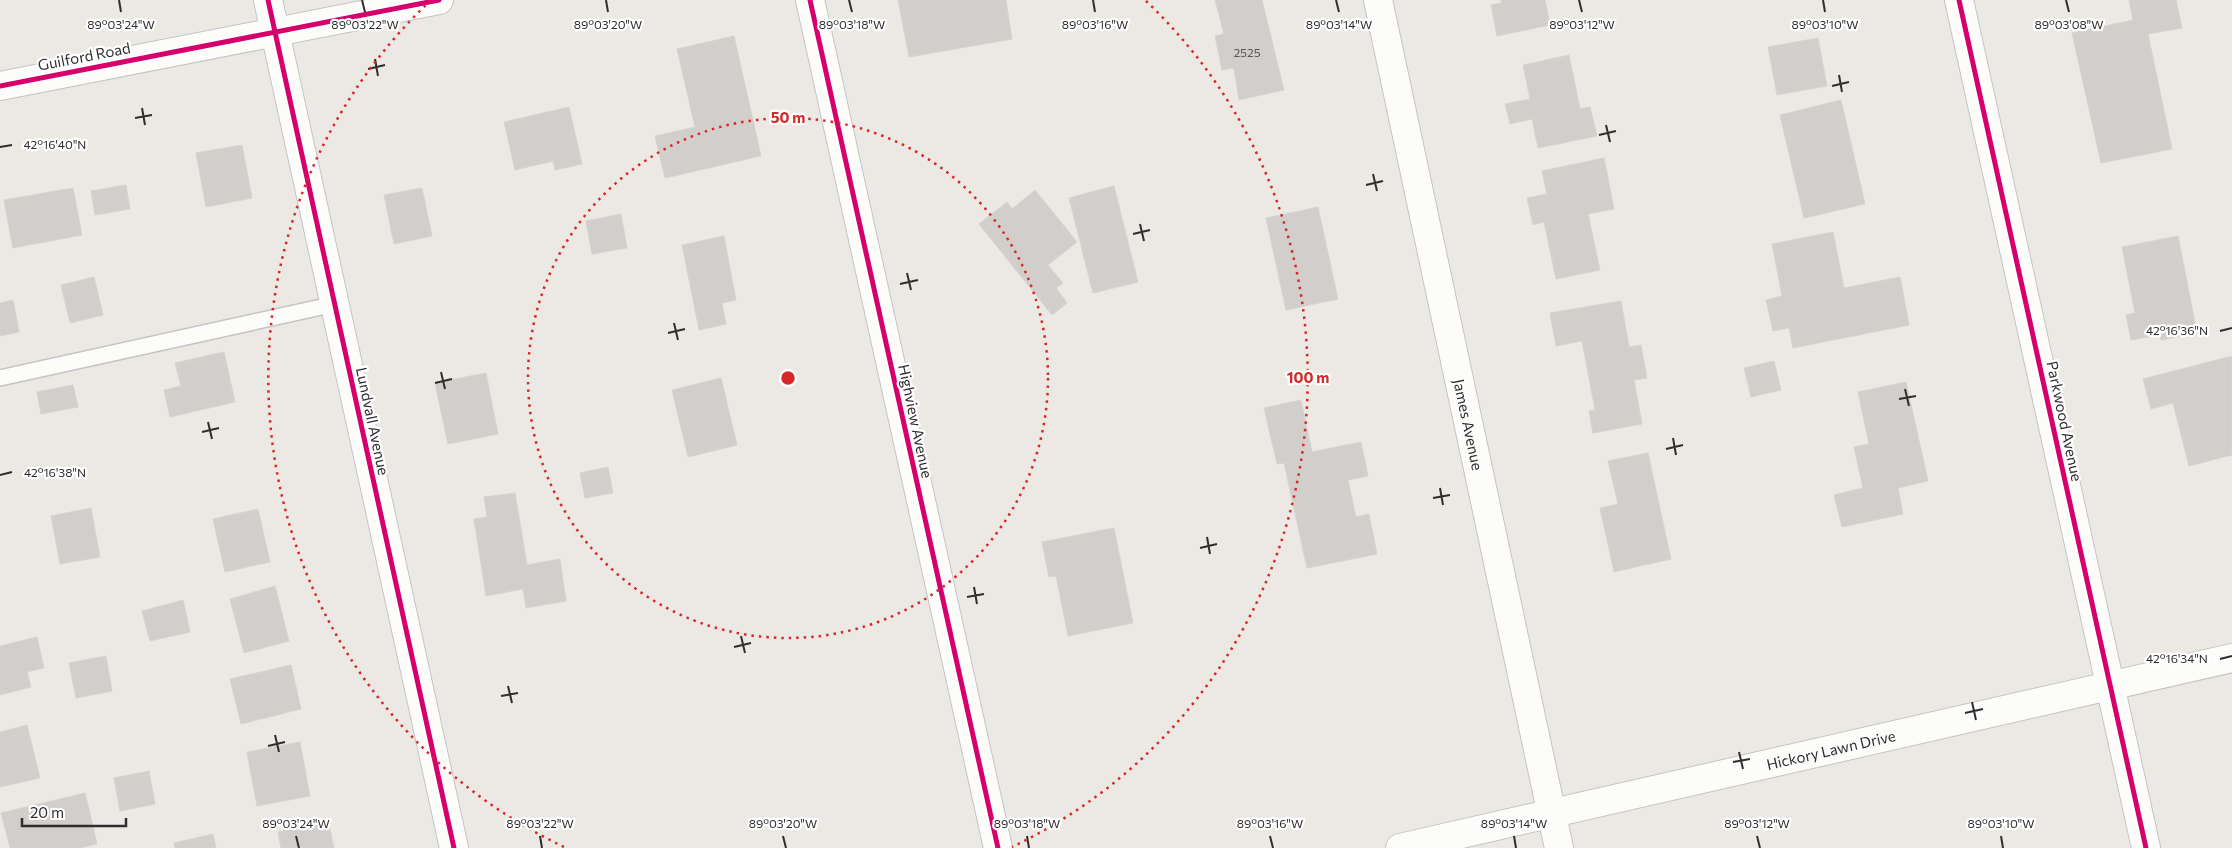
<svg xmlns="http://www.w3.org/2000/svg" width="2232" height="848" font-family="Commissioner,sans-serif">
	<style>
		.building { fill: #d1cecb; stroke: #d7d4d0 }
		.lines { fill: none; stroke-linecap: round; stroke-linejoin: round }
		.lane-casing { stroke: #c5c4c5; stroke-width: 18 }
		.street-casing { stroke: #c5c4c5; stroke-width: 30 }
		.secondary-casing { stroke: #c5c4c5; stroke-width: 30 }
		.lane { stroke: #fcfcfb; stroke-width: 15 }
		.street { stroke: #fcfcfb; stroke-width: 28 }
		.secondary { stroke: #fcfcfb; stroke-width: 28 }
		.cycleway-casing { stroke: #fff; stroke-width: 8 }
		.cycleway { stroke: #d6006c; stroke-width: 5 }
		.ticks { fill: none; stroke: #2e2e2e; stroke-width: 2 }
		.ring { fill: none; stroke: #d62828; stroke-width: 2.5; stroke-dasharray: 2.5 5 }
		.labels { text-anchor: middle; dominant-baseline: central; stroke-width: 4.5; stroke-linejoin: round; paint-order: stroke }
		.number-label { font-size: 12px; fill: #585857 }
		.street-label { font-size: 15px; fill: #2e2e2e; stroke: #fff }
		.ticks-label { font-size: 12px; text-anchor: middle; fill: #2e2e2e; stroke: #fff; stroke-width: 4.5; stroke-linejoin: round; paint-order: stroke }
		.centre { fill: #d62828; stroke: #fff; stroke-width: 2.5 }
		.ring-label { font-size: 15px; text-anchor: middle; font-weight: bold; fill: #d62828; stroke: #fff; stroke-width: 4.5; stroke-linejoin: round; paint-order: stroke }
	</style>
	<rect width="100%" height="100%" fill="#ece8e4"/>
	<g class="building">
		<path d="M898,0h108l6,39 -103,18z"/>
		<path d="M1215,0h47l22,90 -45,10 -5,-32 -12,2 -7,-34 9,-2z"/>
		<path d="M1501,0h44l5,25 -53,11 -6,-31 10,-2z"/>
		<path d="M2129,0h47l6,28 -34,6 24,115 -71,14 -29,-130 61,-13z"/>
		<path d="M734,36l27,120 -96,22 -10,-42 40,-9 -18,-78z"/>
		<path d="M1818,38l9,48 -50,9 -9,-48z"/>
		<path d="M1569,55l11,54 10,-2 7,29 -59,12 -6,-29 -22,5 -5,-20 25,-5 -7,-34z"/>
		<path d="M1841,100l24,104 -61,14 -24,-103z"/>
		<path d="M569,107l13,57 -27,6 -2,-9 -38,9 -11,-48z"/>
		<path d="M242,145l10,53 -46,9 -10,-54z"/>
		<path d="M1604,158l10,51 -26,5 12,56 -44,9 -12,-57 -11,3 -6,-27 20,-4 -5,-23z"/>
		<path d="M126,185l4,24 -35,6 -4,-24z"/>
		<path d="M1114,186l24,96 -45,11 -24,-95z"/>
		<path d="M73,188l9,47 -69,13 -9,-48z"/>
		<path d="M422,188l10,48 -38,8 -10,-49z"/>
		<path d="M1035,190l42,52 -29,23 15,18 -7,5 11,15 -15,12 -73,-91 28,-22 5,7z"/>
		<path d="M1318,207l20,92 -52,11 -20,-92z"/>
		<path d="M621,214l6,34 -35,6 -6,-33z"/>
		<path d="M1833,232l11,56 56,-11 9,48 -116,23 -4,-20 -16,3 -7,-31 16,-4 -10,-52z"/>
		<path d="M724,236l12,64 -14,3 4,21 -27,6 -17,-85z"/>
		<path d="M2178,236l19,97 -36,7 -1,-5 -29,5 -5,-25 9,-2 -13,-66z"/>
		<path d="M94,277l9,38 -33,8 -9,-38z"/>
		<path d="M13,300l6,32 -19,4v-33z"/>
		<path d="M1621,301l8,46 12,-2 6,33 -13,2 8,44 -49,9 -4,-22 6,-1 -13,-69 -26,5 -6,-33z"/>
		<path d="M224,352l11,50 -65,15 -6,-27 17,-4 -6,-23z"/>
		<path d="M2232,356v99l-43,11 -16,-63 -22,6 -8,-30z"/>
		<path d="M1774,361l7,29 -30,7 -7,-29z"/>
		<path d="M486,373l12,61 -50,10 -13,-61z"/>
		<path d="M721,378l16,67 -49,12 -16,-67z"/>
		<path d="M1906,382l22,99 -30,7 5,26 -61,13 -8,-32 29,-7 -9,-41 15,-3 -11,-52z"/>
		<path d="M73,385l5,22 -37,7 -4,-22z"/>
		<path d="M1301,400l11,52 49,-10 7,34 -20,4 8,37 13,-3 8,40 -70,14 -23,-105 -7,1 -13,-56z"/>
		<path d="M1648,453l23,106 -57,13 -14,-64 18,-4 -10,-43z"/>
		<path d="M608,467l5,26 -28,5 -5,-25z"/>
		<path d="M515,493l12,72 33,-6 6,42 -40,7 -3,-19 -37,7 -12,-77 13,-2 -3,-20z"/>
		<path d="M91,508l9,49 -40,7 -9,-48z"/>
		<path d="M258,509l12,53 -45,10 -12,-53z"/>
		<path d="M1114,528l19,95 -65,13 -12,-60 -7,1 -7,-35z"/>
		<path d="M275,586l14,55 -45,12 -14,-54z"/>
		<path d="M183,600l7,32 -40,9 -8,-30z"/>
		<path d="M37,637l7,31 -17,4 4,15 -31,8v-49z"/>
		<path d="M106,656l6,35 -36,7 -7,-35z"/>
		<path d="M291,665l10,44 -60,15 -11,-45z"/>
		<path d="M27,725l13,53 -40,9v-55z"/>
		<path d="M300,742l10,54 -53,10 -10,-54z"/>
		<path d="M149,771l6,33 -35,7 -6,-33z"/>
		<path d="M85,793l12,51 -17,4h-70l-9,-35z"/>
		<path d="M328,821l6,27h-53l-3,-16z"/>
		<path d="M213,834l3,14h-41l-1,-5z"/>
	</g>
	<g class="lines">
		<g class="lane-casing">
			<path id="lane" d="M0,378l335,-74"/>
		</g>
		<g class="street-casing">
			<g id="street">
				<path d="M268,0l186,848"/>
				<path d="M810,0l188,848"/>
				<path id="s1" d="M1378,0l181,848"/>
				<path d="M1959,0l187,848"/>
				<path id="s2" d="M1400,848l832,-190"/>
			</g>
		</g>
		<g class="secondary-casing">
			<path id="secondary" d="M0,86l439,-86"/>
		</g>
		<use href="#lane" class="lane"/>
		<use href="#street" class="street"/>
		<use href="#secondary" class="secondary"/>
		<g class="cycleway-casing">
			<g id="cycleway">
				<path d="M268,0l186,848"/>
				<path d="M810,0l188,848"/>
				<path d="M1959,0l187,848"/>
				<path d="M0,86l439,-86"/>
			</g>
		</g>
		<use href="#cycleway" class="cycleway"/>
	</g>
	<path class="ticks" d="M119,0l2,12M362,0l3,12M606,0l2,12M849,0l3,12M1093,0l2,12M1336,0l3,12M1579,0l3,12M1823,0l2,12M2066,0l3,12M375,59l3,17M368,69l17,-4M1839,75l3,17M1832,86l17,-4M142,108l3,17M135,118l17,-3M1606,125l4,17M1599,135l17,-4M0,147l12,-2M1373,174l4,17M1366,185l17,-4M1140,224l4,17M1133,234l17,-4M907,273l4,17M900,284l18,-4M674,323l4,17M2220,331l12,-3M668,333l17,-4M441,372l4,17M435,383l17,-4M1905,389l4,17M1899,399l17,-3M208,422l4,17M202,432l17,-4M1673,438l3,17M1666,449l17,-4M0,475l12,-3M1440,488l3,17M1433,498l17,-3M1207,537l3,17M1200,548l17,-4M974,587l3,17M967,597l17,-3M741,636l4,17M734,647l17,-4M2220,659l12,-3M508,686l4,17M501,696l17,-3M1972,702l4,18M1965,713l18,-4M275,735l4,17M268,746l17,-4M1739,752l4,17M1733,762l17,-3M296,836l3,12M540,836l2,12M783,836l3,12M1027,836l2,12M1270,836l3,12M1514,836l2,12M1757,836l3,12M2001,836l2,12"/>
	<g class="ring">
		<circle cx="788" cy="378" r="260"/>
		<path d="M564 847A520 520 0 0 1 430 1M1146 1A520 520 0 0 1 1012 847"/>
	</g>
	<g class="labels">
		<g class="number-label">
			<text x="1247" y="52">2525</text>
		</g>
		<g class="street-label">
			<text transform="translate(84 56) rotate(-11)">Guilford Road</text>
			<text transform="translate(373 421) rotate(78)">Lundvall Avenue</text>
			<text transform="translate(916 421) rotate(78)">Highview Avenue</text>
			<text transform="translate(2065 421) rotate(78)">Parkwood Avenue</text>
			<text stroke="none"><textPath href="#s1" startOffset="434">James Avenue</textPath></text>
			<text stroke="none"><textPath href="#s2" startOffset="442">Hickory Lawn Drive</textPath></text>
		</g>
	</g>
	<g class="ticks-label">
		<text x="121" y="29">89°03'24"W</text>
		<text x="365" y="29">89°03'22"W</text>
		<text x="608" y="29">89°03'20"W</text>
		<text x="852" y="29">89°03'18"W</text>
		<text x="1095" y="29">89°03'16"W</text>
		<text x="1339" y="29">89°03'14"W</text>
		<text x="1582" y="29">89°03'12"W</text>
		<text x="1825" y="29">89°03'10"W</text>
		<text x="2069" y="29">89°03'08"W</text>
		<text x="55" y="149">42°16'40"N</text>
		<text x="2177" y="335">42°16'36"N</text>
		<text x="55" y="477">42°16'38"N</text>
		<text x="2177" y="663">42°16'34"N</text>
		<text x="296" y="828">89°03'24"W</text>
		<text x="540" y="828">89°03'22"W</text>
		<text x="783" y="828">89°03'20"W</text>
		<text x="1027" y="828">89°03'18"W</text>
		<text x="1270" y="828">89°03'16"W</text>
		<text x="1514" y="828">89°03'14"W</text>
		<text x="1757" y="828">89°03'12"W</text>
		<text x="2001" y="828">89°03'10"W</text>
	</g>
	<circle cx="788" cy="378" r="8" class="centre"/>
	<g class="ring-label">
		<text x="788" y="123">50 m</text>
		<text x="1308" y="383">100 m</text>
	</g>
	<path d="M22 818v8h104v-8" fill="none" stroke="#2e2e2e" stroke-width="2.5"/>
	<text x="30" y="818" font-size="15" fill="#2e2e2e" stroke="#ffffff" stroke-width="4" paint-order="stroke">20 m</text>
</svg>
